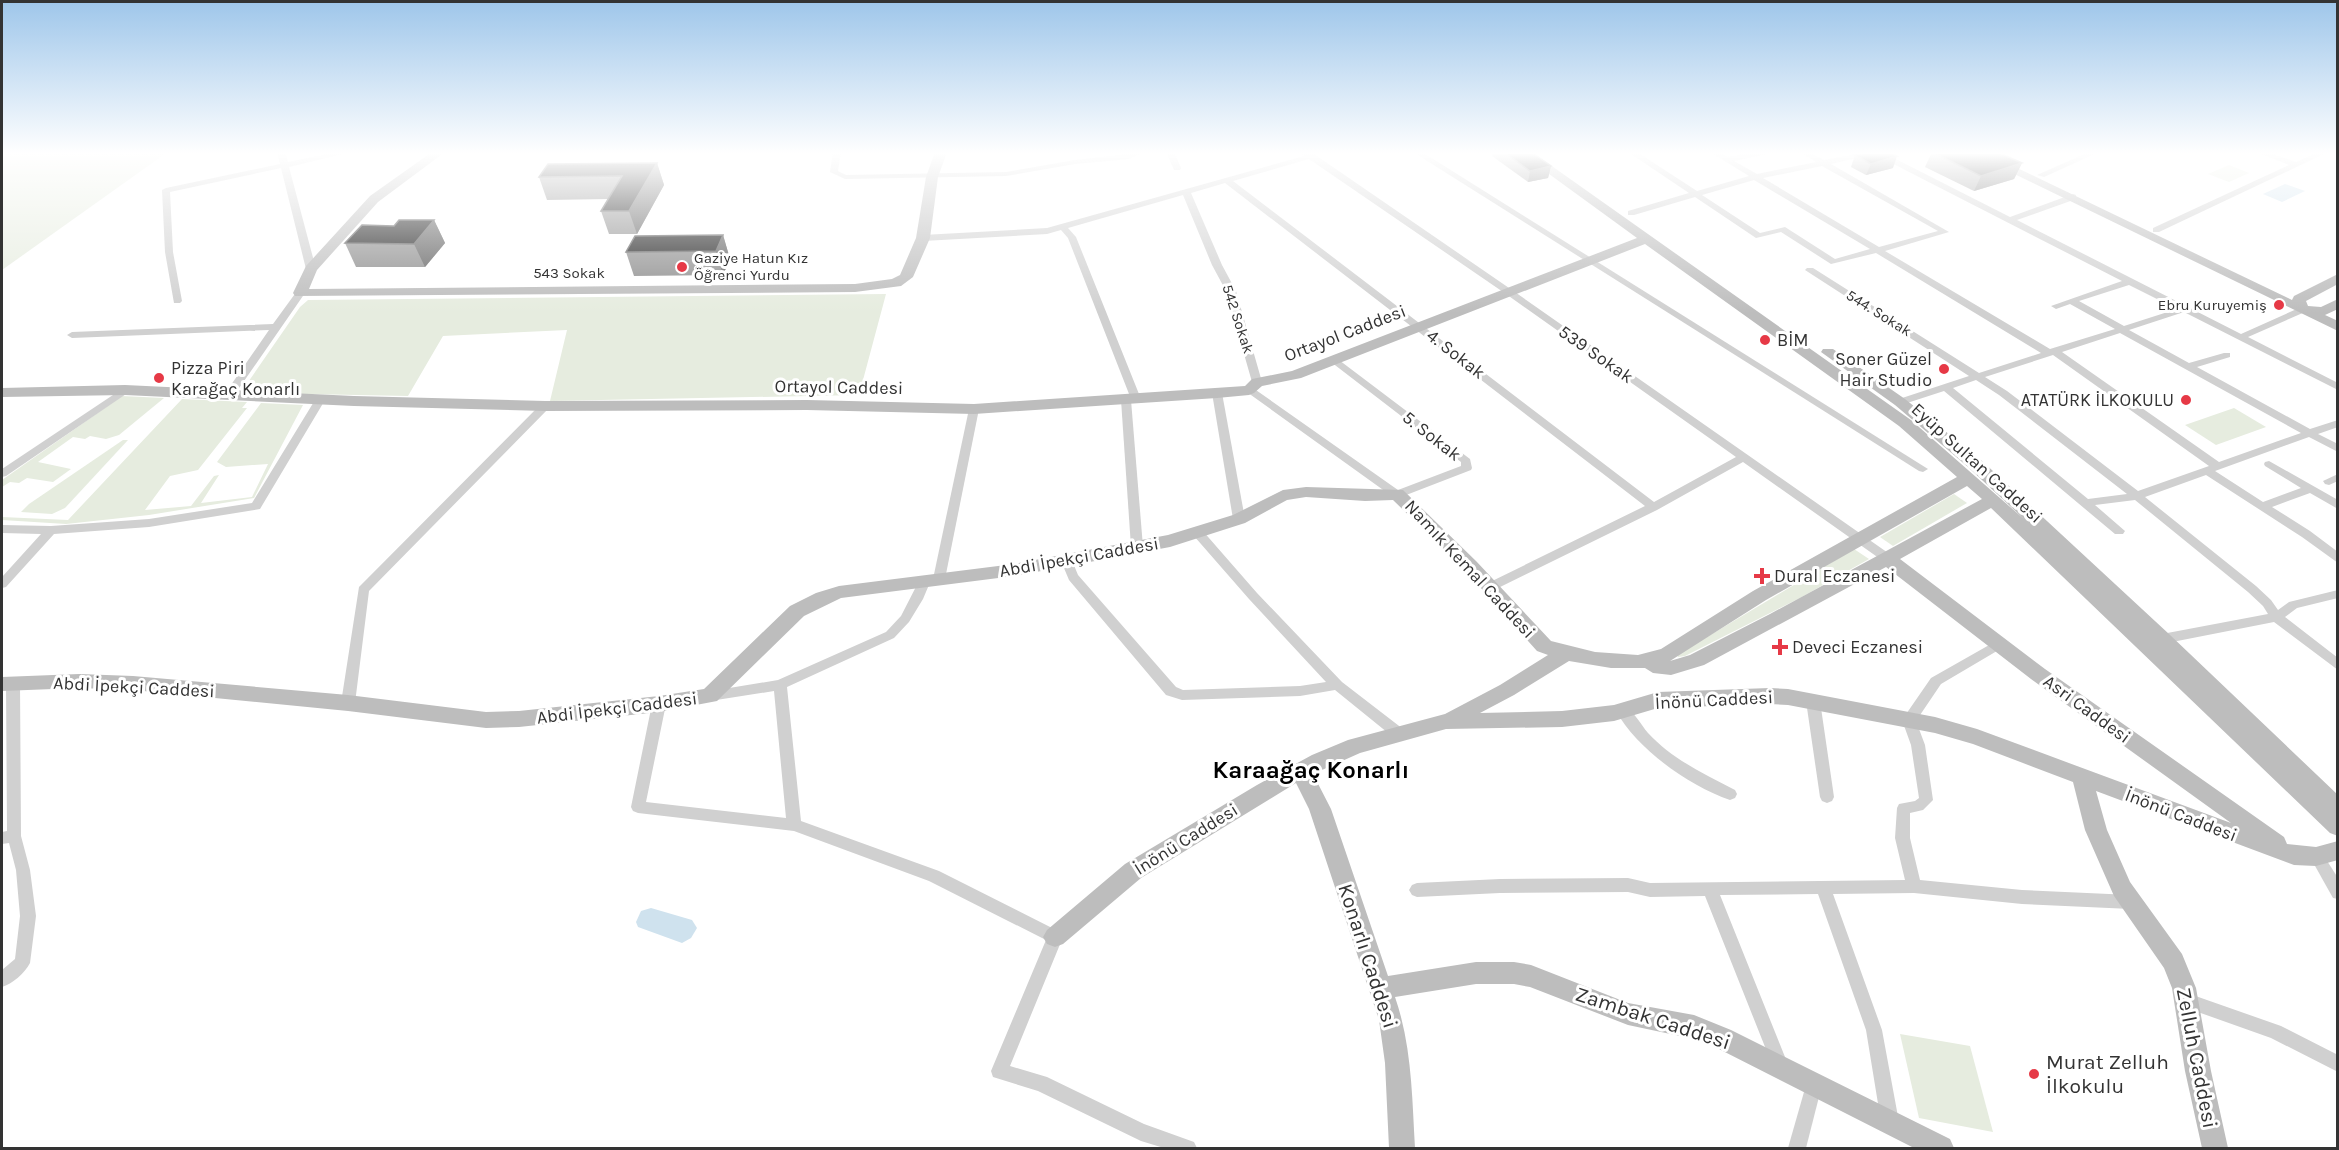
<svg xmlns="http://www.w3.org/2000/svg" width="2339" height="1150" font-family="Karla,sans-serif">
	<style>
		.green { fill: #e6ecdf }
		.water { fill: #cfe2ee }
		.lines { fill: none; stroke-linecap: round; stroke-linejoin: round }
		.street { fill: #d0d0d0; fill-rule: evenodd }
		.secondary { fill: #bdbdbd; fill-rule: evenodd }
		.wall { fill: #8c8c8c }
		.shaded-wall { fill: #5f5f5f }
		.building { fill: #1a1a1a; stroke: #5f5f5f; stroke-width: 1.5 }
		.poi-dot { fill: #e63946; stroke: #fff; stroke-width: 2 }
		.labels { text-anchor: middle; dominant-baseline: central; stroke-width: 6; stroke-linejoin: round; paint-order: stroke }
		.far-poi-label { font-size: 15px; fill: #333; stroke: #fff; text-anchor: start }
		.far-street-label { font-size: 15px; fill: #333; stroke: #fff }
		.street-label { font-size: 18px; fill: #333; stroke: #fff }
		.poi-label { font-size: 18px; fill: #333; stroke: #fff; text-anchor: start }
		.near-street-label { font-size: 21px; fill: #333; stroke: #fff }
		.near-poi-label { font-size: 21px; fill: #333; stroke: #fff; text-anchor: start }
		.district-label { font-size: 24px; font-weight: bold; fill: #000; stroke: #fff }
	</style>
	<rect width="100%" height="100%" fill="#fff"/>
	<g class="green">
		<path d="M2,152h161v3l-8,6 -153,109z"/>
		<path d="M2229,165l20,8 -20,9 -21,-8z"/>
		<path d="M886,294l-27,101 -309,6 17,-71 -124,6 -35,60 -155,-3 -9,-5 56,-81 8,-7z"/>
		<path d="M122,396l42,2 -45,37 -13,4 -16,-3 -5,3 -12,-2 -35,25 33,7 -18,13 -26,-4 -8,5 -9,-1 -8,5v-7z"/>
		<path d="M182,399l65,3 -5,6h5l-49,62 -28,6 -25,34 46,-4 23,-30 5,-1 -18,28 51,-6 16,-33 -42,3 -9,-5 44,-59 42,2 -49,93 -105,17 -83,9 -64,-4v-3l66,3z"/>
		<path d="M2234,408l32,19 -50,18 -31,-20z"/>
		<path d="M123,440h5l-63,68 -13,6 -31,-2 8,-8z"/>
		<path d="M1954,494l13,9 -74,43 -13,-9z"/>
		<path d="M1854,549l15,10 -69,39 -115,58 -7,1 -1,-2z"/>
		<path d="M1900,1034l70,12 23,86 -74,-14z"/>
	</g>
	<g class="water">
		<path d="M2285,184l20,7 -23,11 -19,-8z"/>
		<path d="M651,908l41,12 5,8 -6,10 -9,5 -44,-16 -2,-5 5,-11z"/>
	</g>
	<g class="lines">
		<g class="street">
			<path d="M277,152h8l3,10 49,-10h14l-62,15 27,102 -5,3 -5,-3 -25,-101 -111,24 3,60 9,49 -2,2h-6l-9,-51 -3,-62 4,-2 114,-24z"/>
			<path d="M833,152h8l-3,19 8,4 160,-3 69,-12 69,-8 -15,7 -54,5 -69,12 -161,3 -15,-7z"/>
			<path d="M1166,152h8l7,16 -1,2h-6z"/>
			<path d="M1300,152h9l5,2 198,136 379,265 2,3 -2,3h-8l-140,-99 -86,48 -163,80h-8l-2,-3 2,-3 159,-78 -420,-323 -34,10 31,72 14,26 26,91 -5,3 -5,-3 -26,-91 -14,-26 -29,-70 -115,33 8,9 65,162 -5,3 -5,-3 -63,-161 -7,-8 -14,4 -124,7 -4,-3 4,-3 124,-7 257,-72zM1309,159l197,135 230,163 -82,45 -421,-321z"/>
			<path d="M1413,152h9l506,317 -5,3 -4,-1z"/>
			<path d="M1628,152h9l60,39 52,-15 -39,-24h9l9,5 26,-5h14l-1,2 -33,7 23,13 59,-12 -16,-10h9l15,8 41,-8h17l128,65 63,-23 3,1v4l-59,21 224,114 58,-26h6v4l-57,25 90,46v7l-154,-78 -55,18 60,33 35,-10h6v4l-33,10 113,62 28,-9v7l-20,7 20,10v8l-29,-15 -94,34 48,31 38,-14 -36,-22 -1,-2 1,-2 4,-1 69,39v9l-28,-16 -38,14 38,24 28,21v11l-36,-26 -96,-62 -61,22 111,89 15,14 7,10 11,-8 49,-12v8l-41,10 -12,9 53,41v12l-64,-48 -112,22 -4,-2 -2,-3 2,-3 4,-2 106,-20 -5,-8 -15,-14 -113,-92 -40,5 30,26 -2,3h-8l-171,-143 -40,13h-8l-1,-2 1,-2 73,-24 -164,-106 2,-2h6l166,105 62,-20 -165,-100 -45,11 -50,-32 -25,6 -61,-41 -61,18h-6v-4l61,-18zM1874,154l248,127 -71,25 5,3 14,-5 45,25 -65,20 -165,-98 64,-19 -118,-68zM1822,166l116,65 -59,16 -116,-69zM1754,180l116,69 -35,10 -50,-32 -25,6 -58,-38zM2129,285l48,24 -53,17 -45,-25zM2120,333l181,100 -82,29 -157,-110zM2053,355l156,111 -71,25 -131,-100 -22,-14zM1976,380l23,15 128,99 -39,5 -135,-111z"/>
			<path d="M2089,152h10l-55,25 -7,-2z"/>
			<path d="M2256,152h11l29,10 22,-10h10l-169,80h-6v-4l136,-63z"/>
			<path d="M300,290l5,3 -72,104 -4,1 -5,-3 45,-65 -197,8 -5,-3 5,-3 201,-8 24,-33z"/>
			<path d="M1335,357l135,102 2,9 -1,2 -70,27h-8l-149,-107 1,-2h8l145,102 63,-24v-4l-130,-100 -1,-2z"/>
			<path d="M125,387l4,1v4l-123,84 -4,1v-8z"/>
			<path d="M1217,390l5,3 23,126 -6,4 -6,-4 -21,-126z"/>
			<path d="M320,397l5,3 -65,109 -111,18 -95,7 -48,53 -4,1v-11l39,-43 -39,-1v-8l49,1 98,-7 103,-16 63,-103z"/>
			<path d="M1126,397l5,3 12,147 -6,4 -6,-4 -10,-147z"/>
			<path d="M545,403l5,3 -1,2 -180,183 -14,112 -2,4h-10l-2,-4 18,-116 182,-183z"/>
			<path d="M974,406l5,3 -34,170 -6,4 -6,-4 36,-170z"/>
			<path d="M2338,474v7l-9,4 -4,-1 -2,-3z"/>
			<path d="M1198,529l4,1 55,63 85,89 61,47 2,4 -2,4 -5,1 -5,-1 -58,-47 -35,6 -118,4 -16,-5 -97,-115 -8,-19 2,-3h8l7,17 98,112 7,3 117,-4 26,-4 -77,-83 -55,-63 -2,-3z"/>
			<path d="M925,576l6,4 -8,19 -14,23 -15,16 -107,49 14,134 138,50 121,61 3,5 -53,129 37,11 97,47 50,18 3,6h-33l-23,-7 -103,-50 -45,-14 -2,-6 55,-131 -117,-59 -135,-50 -156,-18 -5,-2 -2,-4 21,-103 2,-4h10l2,4 -20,98 140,16 -12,-127 -64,10 -5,-1 -2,-4 2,-4 73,-12 108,-48 15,-16 20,-39z"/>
			<path d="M1998,640l4,2 2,3 -2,3 -61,36 -25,37 9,24 8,55 -10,10 -13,3v25l10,42 102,10 109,5 5,2 3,5 -3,5 -5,2 -109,-5 -108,-11 -81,1 49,136 17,92 -3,6 -6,3 -6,-3 -3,-6 -15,-92 -48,-136 -98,1 69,172 -2,6 -6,2 -6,-2 -2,-6 -68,-171 -55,1 -22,-5 -128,1 -83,4 -5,-2 -3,-5 3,-5 5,-2 83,-4 128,-1 22,5 255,-3 -10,-42 2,-30 2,-4 16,-3 4,-3 -8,-53 -9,-25 29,-42z"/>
			<path d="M13,678l5,2 2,3 1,153 9,34 6,46 -6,47c-5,10 -18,21 -28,24v-17l13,-11 5,-43 -4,-46 -7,-27 -7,1v-12l5,-1 -1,-148 2,-3z"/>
			<path d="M1813,696l5,1 2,4 14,96 -2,4 -5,2 -5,-2 -2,-4 -14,-96 2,-4z"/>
			<path d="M1623,706c10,3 18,19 25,27 24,26 56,41 87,57l2,4 -2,4 -5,2c-41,-14 -93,-51 -114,-89l2,-4z"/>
			<path d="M2317,851l5,2 16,25v21l-5,-1 -23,-41 2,-4z"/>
			<path d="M2187,993l94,33 57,29v17l-67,-34 -90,-32 -2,-5 2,-5z"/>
			<path d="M1814,1077l6,2 2,6 -16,63h-18l18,-63 2,-6z"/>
		</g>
		<g class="secondary">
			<path d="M432,152h13l-67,50 -61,68 -8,19 546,-5 37,-5 8,-4 16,-37 10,-61 9,-25h12l-9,25 -8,61 -17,39 -12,9 -46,6 -560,4 -2,-3 13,-27 64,-70z"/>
			<path d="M1519,152h13l379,268 114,100 -57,-53 -73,-62 -74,-53 2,-3h10l72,50 75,60 189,175 169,161v41l-8,-3 -339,-325 -91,51 145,110 239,168 3,7 29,3 22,-6v19l-22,6 -22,-1 -198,-74 11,39 23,52 52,72 14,34 15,83 17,77h-26l-17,-77 -13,-83 -8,-20 -50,-72 -29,-66 -12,-48 -100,-38 -38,-11 -147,-28 -18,-1 -112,4 -44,13 -52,6 -116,2 -86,24 -47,21 18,35 57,167 88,-14h38l17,3 97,38 66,12 37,15 219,109 4,9h-40l-201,-102 -19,-7 -66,-14 -98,-38 -16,-3h-38l-81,13c17,49 17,100 20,151h-26l-4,-85 -6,-43 -70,-211 -13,-26 -155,95 -78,66 -8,3 -8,-3 -4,-7 4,-7 78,-66 132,-79 55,-30 36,-15 97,-26 55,-29 48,-30 -11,-4 -73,-82 -71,-69 -28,1 -59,-4 -19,3 -42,23 -75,24 -156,29 -173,22 -37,18 -87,85 -58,11 -140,15 -33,1 -138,-17 -215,-21 -54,-2 -77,3v-14l77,-3 54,2 215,19 138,17 33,-1 140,-15 45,-7 86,-83 26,-13 23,-7 175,-22 154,-29 65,-20 50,-25 23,-3 97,3 73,71 75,80 44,11 43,3 23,-6 92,-58 204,-114 -58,-51 -254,-182 -344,134 -39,8 -8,7 -5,2 -32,3 -243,16 -167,-4 -262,1 -191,-5 -229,-11 -123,2v-9l123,-3 229,11 191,5 262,-1 167,4 271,-18 7,-7 40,-8 345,-133zM1967,486l15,13 -212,115 -80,41 -20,6 96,-61zM1886,567l145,112 200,144 -254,-94 -42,-12 -147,-28 -18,-1 -112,4 -44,13 -52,6 -82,2 34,-18 55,-34 42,7h34l8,5 18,2 33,-10z"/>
			<path d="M1969,152h15l308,148 2,-4 44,-22v10l-32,17 2,5 13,1 17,-8v10l-13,6 13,6v10z"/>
		</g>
	</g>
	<g class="wall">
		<path d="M1493,152h38l20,14 -3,12 -20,4 -36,-26z"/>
		<path d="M1932,152l90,11 -8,16 -40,12 -49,-24z"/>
		<path d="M1855,155l38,13 -27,7 -15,-8z"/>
		<path d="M657,163l7,22 -27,49h-28l-8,-23 7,-12 -61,1 -8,-23z"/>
		<path d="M434,220l11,23 -20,24h-69l-11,-24 49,-17z"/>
		<path d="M723,235l7,24 -7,16 -89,1 -8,-24z"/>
	</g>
	<g class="shaded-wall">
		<path d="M1897,156l-4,12 -27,7 5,-11z"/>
		<path d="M657,163l7,22 -27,49 -8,-23z"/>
		<path d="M2022,163l-8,16 -40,12 7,-15z"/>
		<path d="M1551,166l-3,12 -20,4 2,-11z"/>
		<path d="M434,220l11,23 -20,24 -11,-23z"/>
		<path d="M723,235l7,24 -7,16 -7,-24z"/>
	</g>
	<g class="building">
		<path d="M1504,152h27l20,14 -21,5z"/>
		<path d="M1868,152h21l8,4 -26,8 -16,-9z"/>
		<path d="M1932,152h65l25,11 -41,13z"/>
		<path d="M657,163l-28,48h-28l21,-35 -83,1 9,-13z"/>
		<path d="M399,220h35l-20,24 -69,-1 17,-18 32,1z"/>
		<path d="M723,235l-7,16 -90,1 9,-16z"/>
	</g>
	<linearGradient id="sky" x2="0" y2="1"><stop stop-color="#9ec6ea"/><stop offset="0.49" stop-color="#fff"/><stop offset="1" stop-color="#fff" stop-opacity="0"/></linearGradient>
	<rect width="2339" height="313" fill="url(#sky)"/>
	<g class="poi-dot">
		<circle cx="682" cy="267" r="6"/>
		<circle cx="2279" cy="305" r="6"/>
		<circle cx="1765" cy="340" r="6"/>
		<circle cx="1944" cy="369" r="6"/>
		<circle cx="159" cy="378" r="6"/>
		<circle cx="2186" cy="400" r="6"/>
		<path d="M1759 567h6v6h6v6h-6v6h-6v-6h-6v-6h6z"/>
		<path d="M1777 638h6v6h6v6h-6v6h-6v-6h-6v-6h6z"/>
		<circle cx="2034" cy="1074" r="6"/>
	</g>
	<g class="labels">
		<g class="far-poi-label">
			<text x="694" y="258">Gaziye Hatun Kız<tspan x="694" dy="17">Öğrenci Yurdu</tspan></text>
			<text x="2267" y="305" text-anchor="end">Ebru Kuruyemiş</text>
		</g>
		<g class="far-street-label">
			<text x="569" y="273">543 Sokak</text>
			<text transform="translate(1879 313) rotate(32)">544. Sokak</text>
			<text transform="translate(1238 319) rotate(72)">542 Sokak</text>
		</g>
		<g class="street-label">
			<text transform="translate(1345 333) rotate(-21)">Ortayol Caddesi</text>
			<text transform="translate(1456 354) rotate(38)">4. Sokak</text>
			<text transform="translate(1596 354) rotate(35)">539 Sokak</text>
			<text transform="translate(839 387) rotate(1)">Ortayol Caddesi</text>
			<text transform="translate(1432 436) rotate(38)">5. Sokak</text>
			<text transform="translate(1977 463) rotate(42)">Eyüp Sultan Caddesi</text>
			<text transform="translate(1079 557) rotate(-10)">Abdi İpekçi Caddesi</text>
			<text transform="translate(1470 569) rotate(47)">Namık Kemal Caddesi</text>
			<text transform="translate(134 687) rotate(3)">Abdi İpekçi Caddesi</text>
			<text transform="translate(1714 700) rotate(-3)">İnönü Caddesi</text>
			<text transform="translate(617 708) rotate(-7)">Abdi İpekçi Caddesi</text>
			<text transform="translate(2087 709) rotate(36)">Asri Caddesi</text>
			<text transform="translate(2181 815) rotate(21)">İnönü Caddesi</text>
			<text transform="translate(1186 839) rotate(-32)">İnönü Caddesi</text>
		</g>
		<g class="poi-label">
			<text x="1777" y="340">BİM</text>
			<text x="1932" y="359" text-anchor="end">Soner Güzel<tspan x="1932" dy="21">Hair Studio</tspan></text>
			<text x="171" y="368">Pizza Piri<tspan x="171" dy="21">Karağaç Konarlı</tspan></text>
			<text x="2174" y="400" text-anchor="end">ATATÜRK İLKOKULU</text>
			<text x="1774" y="576">Dural Eczanesi</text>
			<text x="1792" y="647">Deveci Eczanesi</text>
		</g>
		<g class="near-street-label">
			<text transform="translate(1368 956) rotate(72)">Konarlı Caddesi</text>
			<text transform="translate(1653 1018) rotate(18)">Zambak Caddesi</text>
			<text transform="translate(2197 1058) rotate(79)">Zelluh Caddesi</text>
		</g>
		<g class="near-poi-label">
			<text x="2046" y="1062">Murat Zelluh<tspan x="2046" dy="24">İlkokulu</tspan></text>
		</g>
		<g class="district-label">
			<text x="1311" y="770">Karaağaç Konarlı</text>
		</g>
	</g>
	<rect width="2339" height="1150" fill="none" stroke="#333333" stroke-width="6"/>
</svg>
